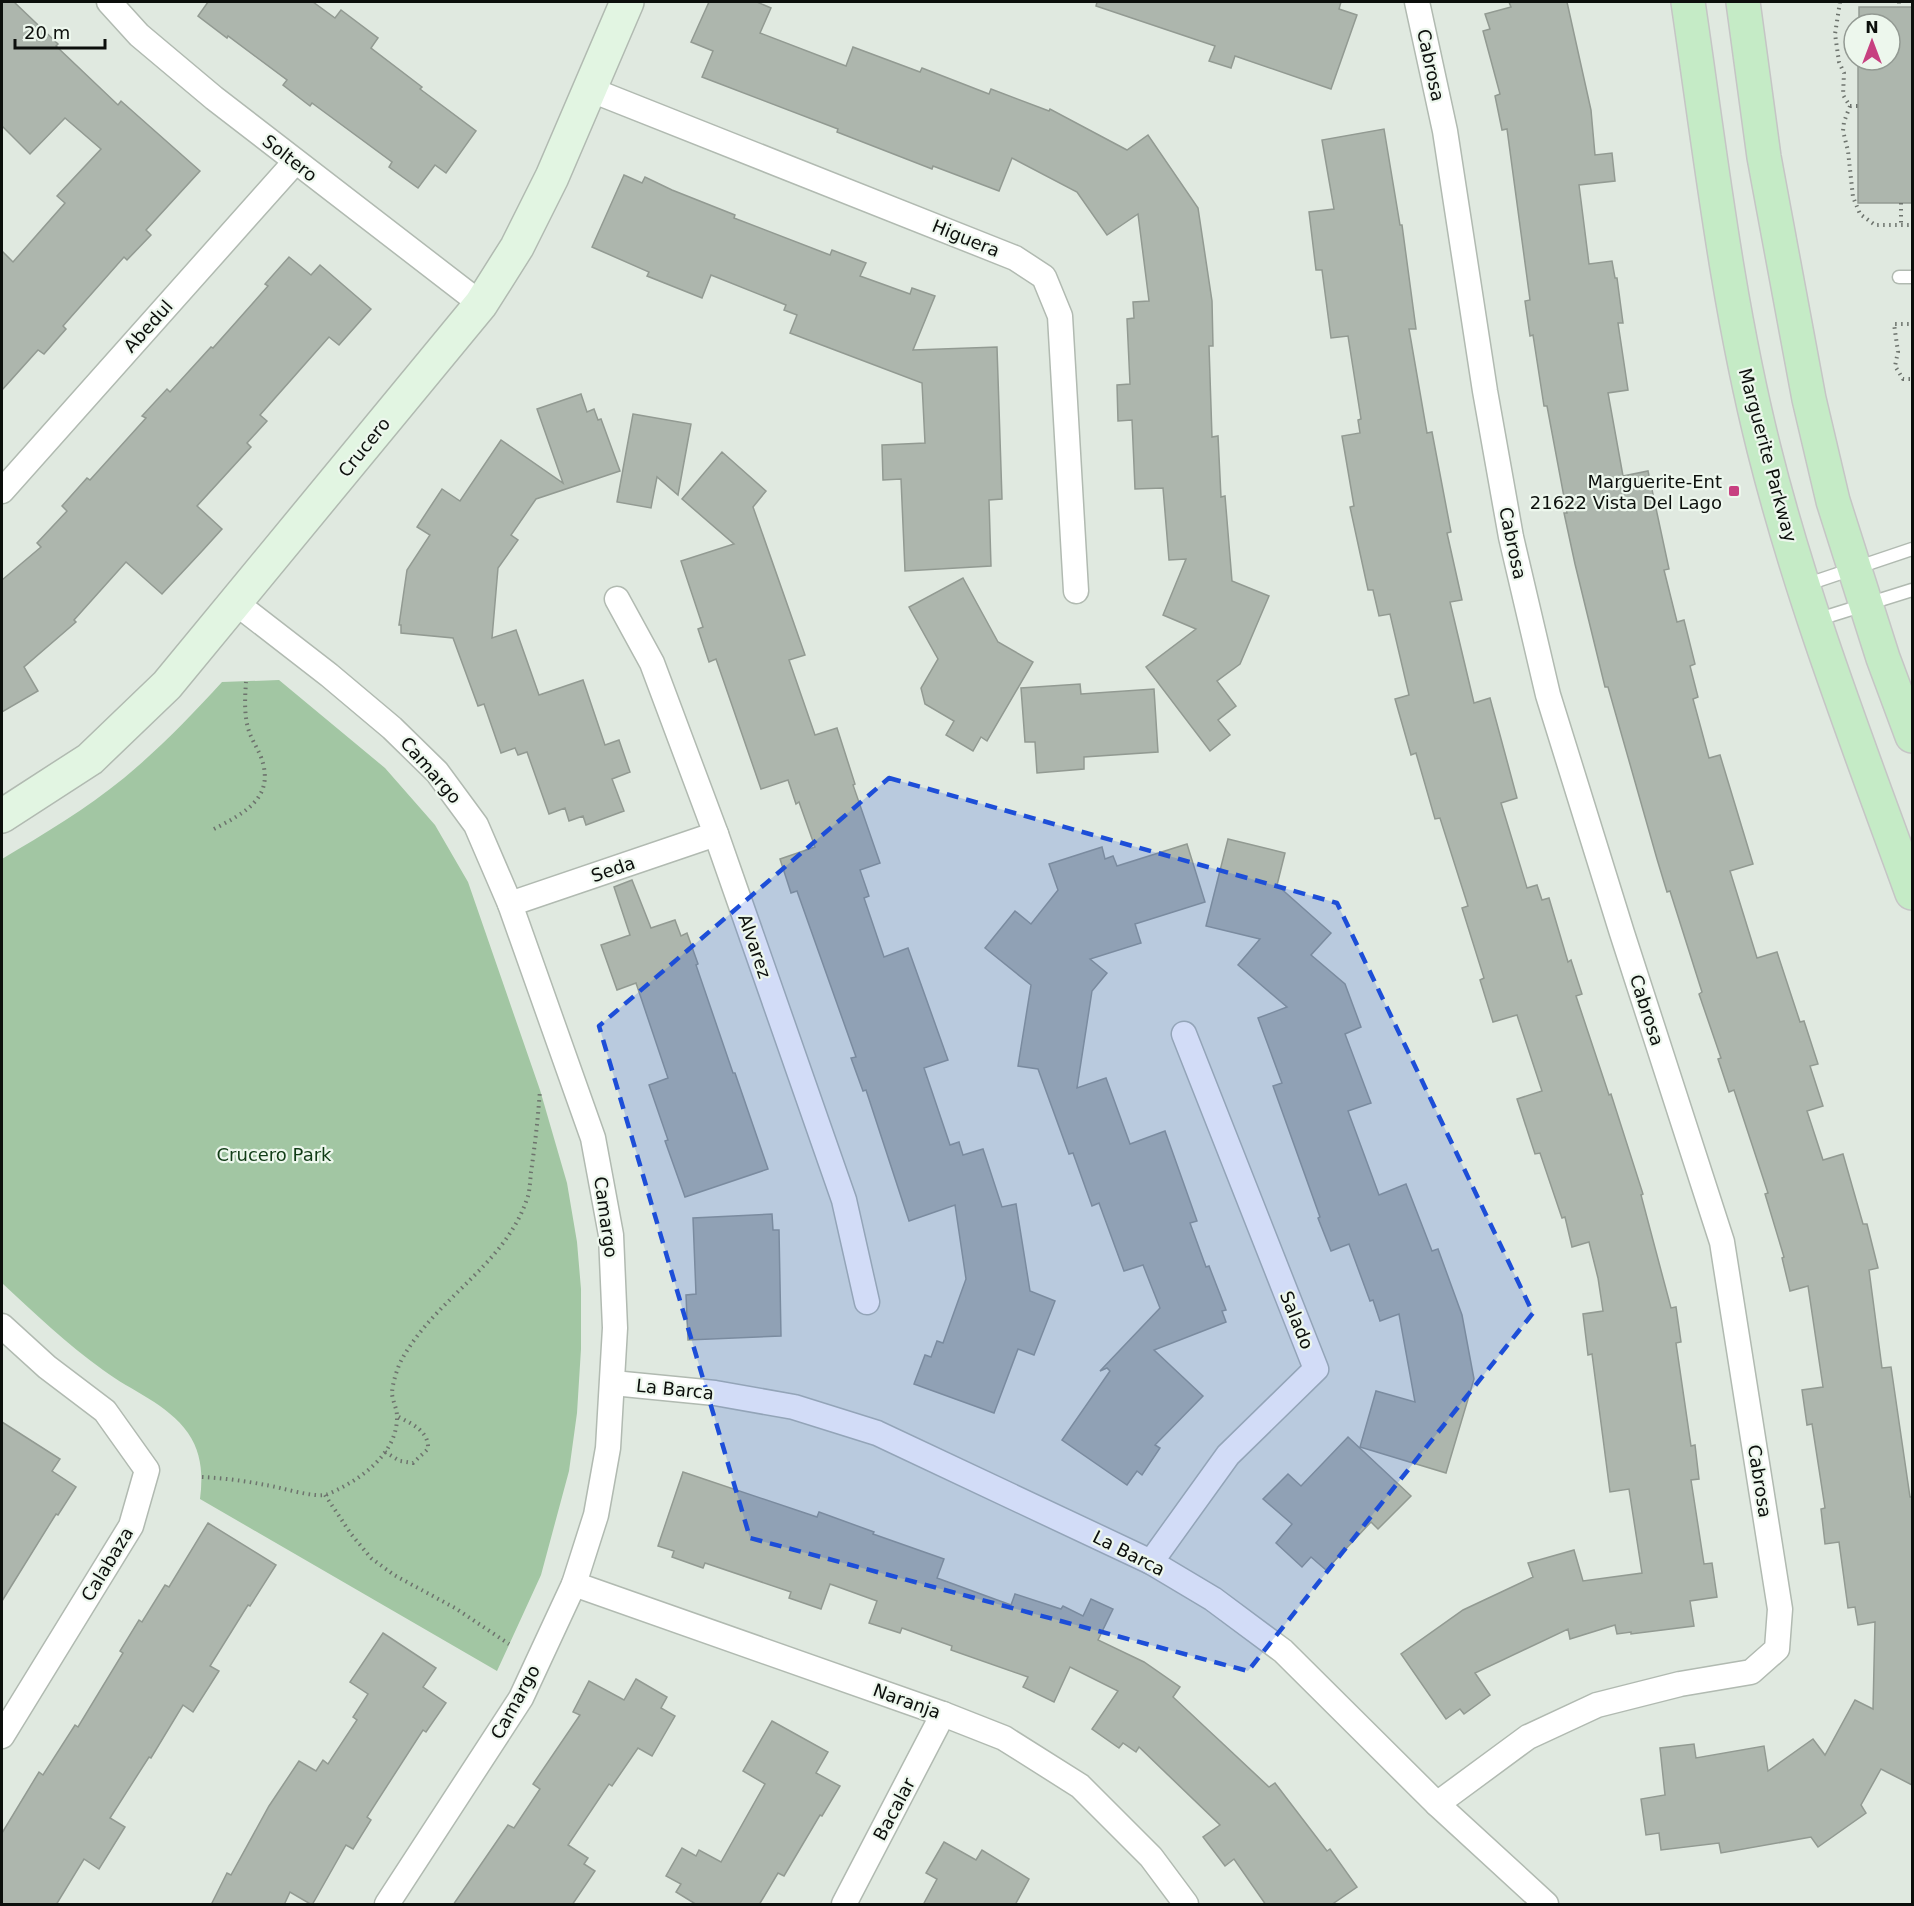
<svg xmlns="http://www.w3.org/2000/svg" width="1914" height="1906" font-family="'DejaVu Sans',sans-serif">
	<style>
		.green { fill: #a2c6a3 }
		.building { fill: #adb6ad; stroke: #929a92; stroke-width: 1.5 }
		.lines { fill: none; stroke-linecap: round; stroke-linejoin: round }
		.lane-casing { stroke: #b1bab1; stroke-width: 15 }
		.street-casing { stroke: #b1bab1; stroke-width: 27 }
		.secondary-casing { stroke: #b1bab1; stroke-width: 36 }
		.primary-casing { stroke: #c5c5c5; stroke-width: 36 }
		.path { stroke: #6d736d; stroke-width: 4; stroke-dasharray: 1.5 4.5; stroke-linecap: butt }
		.lane { stroke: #fff; stroke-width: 12 }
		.street { stroke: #fff; stroke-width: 24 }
		.secondary { stroke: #e2f5e2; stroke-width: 33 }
		.primary { stroke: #c5ebc6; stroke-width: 33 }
		.marked { fill: #1d4ed8; fill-opacity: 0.2; stroke: #1d4ed8; stroke-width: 4.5; stroke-dasharray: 12 8; stroke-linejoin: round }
		.poi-dot { fill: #c74080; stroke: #edf7ed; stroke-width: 2 }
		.labels { text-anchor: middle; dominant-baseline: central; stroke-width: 4.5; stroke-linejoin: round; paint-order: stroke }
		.street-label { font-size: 18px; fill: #0c0f0c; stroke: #edf7ed }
		.poi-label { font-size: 18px; fill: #0c0f0c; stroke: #edf7ed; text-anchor: end }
		.park-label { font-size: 18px; fill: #113c16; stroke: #edf7ed }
	</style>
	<rect width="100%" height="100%" fill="#e0e9e0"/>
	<path class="green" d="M279,680l106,88 50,57 33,57 72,208 27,93 10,59 4,47v60l-4,64 -8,58 -28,104 -44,96 -297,-172c3,-23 2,-46 -12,-66 -20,-29 -57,-42 -85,-63 -36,-26 -69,-57 -101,-87v-424c42,-25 84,-50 122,-81 35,-29 67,-62 98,-96z"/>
	<g class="building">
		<path d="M2,2h12l44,42 -2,2 62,59 3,-4 79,70 -54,59 5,5 -24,25 -3,-3 -61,69 3,3 -22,25 -6,-4 -36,40v-139l11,11 52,-59 -8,-7 44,-47 -36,-31 -35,36 -28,-28z"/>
		<path d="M208,2h105l22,16 6,-8 37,28 -7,10 51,39 -2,2 56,42 -30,42 -11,-8 -17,23 -29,-21 3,-5 -80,-59 -2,3 -27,-21 4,-5 -59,-44 -1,2 -29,-22z"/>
		<path d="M709,2h48l14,6 -11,25 86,33 7,-19 67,25 2,-4 67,26 2,-5 58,22 1,-2 77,41 21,-15 50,73 14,93 1,45h-4l3,91 6,-1 3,61 4,-1 7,85 37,15 -29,68 -23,17 19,25 -18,14 12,15 -20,16 -64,-84 50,-38 -33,-14 23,-56 -17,1 -6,-72 -28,1 -3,-69 -14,1 -1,-36 13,-1 -3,-65 7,-1 -1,-16 16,-1 -11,-87 -31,21 -30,-43 -65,-34 -13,33 -66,-25 -1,3 -95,-37 1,-3 -136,-52 11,-26 -22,-9z"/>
		<path d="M1097,2h244l-2,7 18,6 -26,74 -96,-33 -4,12 -22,-7 6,-15 -119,-40z"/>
		<path d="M1509,2h58l24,108 4,45 17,-2 3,28 -36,4 10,79 23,-3 3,17h2l6,45h-5l10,67 -20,3 15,83 25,-5 21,98 -5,1 13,52 7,-2 11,44 -5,2 8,31 -5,2 16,59 11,-3 33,109 -23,7 27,87 20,-6 23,70 4,-1 14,43 -8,2 13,40 -16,5 16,49 20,-6 20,70h4l11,44 -9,2 13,98 9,-1 19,130h2v288l-31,-16 -20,36 5,8 -48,34 -7,-10 -90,16 -2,-10 -58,7 -2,-17 -13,2 -5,-36 24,-4 -5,-47 34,-4 2,14 68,-12 4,25 45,-32 12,16 30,-55 18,9 2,-87 -17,3 -3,-18 -7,1 -9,-66 -14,2 -4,-35 4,-1 -13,-84 -5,1 -5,-35 21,-3 -15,-101 -18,5 -8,-33 2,-1 -19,-63 3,-1 -34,-103 -5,2 -11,-33 3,-1 -22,-64 3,-2 -32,-101 -3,1 -10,-33 -49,-172h-3l-30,-123 -11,-51h3l-20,-107h-3l-11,-71 -3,1 -5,-35 5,-1 -23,-171 -5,1 -7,-34 5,-2 -17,-63 7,-2 -5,-15 26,-7z"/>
		<path d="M1859,7h53v196h-54v-143h32v-36h-31z"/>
		<path d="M1384,129l16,96h2l14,104h-7l18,104 5,-1 19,100 -4,1 15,67 -12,2 24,101 16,-5 27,100 -16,5 26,85 10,-3 5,15 7,-2 19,64 3,-2 11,34 -6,2 33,99 2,-1 32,100 -2,1 30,113 5,-1 5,35 -5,1 15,103 4,-1 4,34 -8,1 13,84 8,-1 5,34 -27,4 4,25 -63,8v-2l-14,2 -2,-9 -45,14 -2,-10 -93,44 15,22 -26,19 -4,-5 -14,10 -45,-65 62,-44 70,-33 -5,-14 46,-13 9,31 59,-8 -13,-84 -19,3 -18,-138 -4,1 -5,-41 20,-3 -5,-33 -9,-36 -17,5 -7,-30 -3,1 -22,-65 -5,1 -18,-55 25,-8 -25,-76 -24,7 -13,-42 4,-2 -22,-70 6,-2 -28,-88 -5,1 -19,-66 -5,2 -16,-56 14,-4 -19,-81 -11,2 -6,-26h-5l-18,-83 4,-1 -12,-70 18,-3 -2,-13 3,-1 -13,-83 -17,2 -9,-68h-6l-7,-58 25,-3 -12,-69z"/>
		<path d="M624,175l18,8 3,-6 27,13 63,25 -1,3 96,37 2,-5 34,13 -6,13 50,18 2,-6 23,8 -22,54 84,-3 5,152 -13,1 2,66 -86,5 -4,-92 -18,1 -1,-35 43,-2 -3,-60 -132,-50 7,-18 -13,-5 2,-5 -75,-30 -9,23 -55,-22 2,-4 -57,-25z"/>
		<path d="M289,257l22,18 9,-10 51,44 -32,36 -10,-8 -69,78 7,6 -20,22 4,4 -54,59 25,23 -19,21 -41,44 -36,-32 -52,58 2,2 -52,45 14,24 -36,21v-132l39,-33 -4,-4 30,-32 -5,-5 25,-28 3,2 56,-62 -4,-2 25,-27 3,3 41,-45 2,1 55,-62 -3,-2z"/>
		<path d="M581,394l6,18 7,-3 4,11 3,-1 19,52 -84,28 -25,36 7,5 -20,28 -6,70 24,-8 23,65 44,-15 22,65 14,-5 11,32 -18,7 12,32 -38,14 -3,-9 -14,5 -4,-13 -16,6 -22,-62 -9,3 -3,-7 -14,5 -17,-49 -6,2 -25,-68 -52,-5v-8h-2l8,-55 23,-35 -13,-8 25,-38 18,12 41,-61 62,43 -26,-74z"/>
		<path d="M633,414l58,10 -13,71 -21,-18 -6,31 -34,-6z"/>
		<path d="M722,452l44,39 -13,16 52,148 -16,5 26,75 22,-7 18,56 -2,1 27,78 -20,7 9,26 -5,2 20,59 24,-9 40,112 -24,8 26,77 9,-3 4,13 20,-6 19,58 14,-3 14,87 25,10 -21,54 -16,-6 -24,64 -80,-29 11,-29 6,2 6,-16 6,2 23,-64 -11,-74 -46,16 -43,-131 -3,1 -12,-33 5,-1 -59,-166 -6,2 -11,-34 35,-12 -16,-45 -3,2 -8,-24 -27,9 -45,-130 -7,3 -11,-33 5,-2 -22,-66 53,-17 -52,-45z"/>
		<path d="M963,578l35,64 35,20 -46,79 -6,-4 -8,14 -27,-16 8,-14 -29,-17 -4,-16 17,-29 -29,-52z"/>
		<path d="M1080,684l1,10 73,-5 4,63 -74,5v12l-47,4 -2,-31h-10l-4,-54z"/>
		<path d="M1228,839l57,14 -8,32 54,48 -20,22 34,29 16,43 -16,7 26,69 -23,8 31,84 27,-11 26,67 6,-2 24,66 12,64 -28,94 -86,-26 16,-56 39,11 -16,-88 -19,7 -7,-21 -3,1 -21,-57 -18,7 -13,-33 2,-1 -47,-131 9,-3 -24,-65 29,-11 -49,-42 22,-26 -54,-13z"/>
		<path d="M1187,844l18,58 -70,22 6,19 -51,16 17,14 -15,18 -15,97 29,-10 24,66 35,-13 32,90 -7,2 16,44 3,-1 17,44 -4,1 4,11 -72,28 49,46 -48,49 5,3 -18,27 -5,-4 -10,14 -65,-45 48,-69 -3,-3 -7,3 60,-63 -17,-43 -19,6 -25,-68 -7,3 -19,-53 -4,1 -31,-85 -20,-3 13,-81 -46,-37 30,-37 16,13 27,-34 -9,-26 53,-17 3,12 8,-3 4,10z"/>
		<path d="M632,880l19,48 24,-8 6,16 6,-3 11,31 -2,1 37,108h2l33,96 -83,28 -20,-56 3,-1 -19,-55 19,-7 -32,-95 -19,7 -16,-45 29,-10 -16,-48z"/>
		<path d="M772,1214l1,16h6l2,106 -93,4 -2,-45 10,-1 -3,-76z"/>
		<path d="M2,1422l58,37 -8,12 24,16 -18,28 -2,-1 -54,87z"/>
		<path d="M1348,1437l63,59 -33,33 -7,-7 -45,48 -15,-13 -9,10 -26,-24 16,-19 -29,-25 25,-25 13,12z"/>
		<path d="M683,1472l134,45 2,-5 55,20 -1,2 71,25 -7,19 74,27 4,-11 46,15 2,-3 20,10 8,-17 22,10 -15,31 46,22 36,25 -7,10 96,90 6,-4 52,68 3,-2 27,38 -26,18h-65l-32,-46 -9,7 -22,-29 17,-12 -81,-78 -3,5 -13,-9 -4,5 -27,-19 26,-38 -48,-24 -16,35 -31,-15 5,-10 -77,-27 1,-4 -50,-18 -2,5 -31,-10 8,-22 -47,-17 -9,25 -32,-11 2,-6 -86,-29 -2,5 -31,-11 2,-6 -16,-5z"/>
		<path d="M208,1523l68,42 -26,41 -2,-1 -38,61 9,5 -26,41 -10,-7 -32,53 -2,-1 -39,61 15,9 -26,42 -15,-10 -28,46h-54v-72l37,-61 4,3 32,-50 3,2 45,-74 -3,-2 19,-31 3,2 23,-37 4,2z"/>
		<path d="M383,1633l53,35 -13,19 23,16 -20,29 -3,-2 -56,87 4,3 -18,29 -7,-4 -34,60 -22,-13 -6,13h-73l16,-32 4,2 38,-69 30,-45 17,10 7,-11 5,4 29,-44 -4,-3 15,-23 -18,-12z"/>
		<path d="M636,1679l31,18 -6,11 14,8 -23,40 -14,-8 -26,38 -3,-2 -41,61 20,13 -4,6 11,7 -23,34h-119l55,-80 6,3 26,-39 -7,-5 47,-69 -7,-3 16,-31 35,19z"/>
		<path d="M772,1721l56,31 -12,21 24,13 -18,30 -2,-1 -36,61 -6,-3 -19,32h-62l-21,-13 5,-8 -15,-8 16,-28 14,8 3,-6 22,12 44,-78 -22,-13z"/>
		<path d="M944,1842l32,18 6,-10 47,29 -14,26h-92l14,-26 -11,-6z"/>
	</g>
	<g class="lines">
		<g class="lane-casing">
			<g id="lane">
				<path d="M1899,277h13"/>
				<path d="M1805,585l107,-36"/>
				<path d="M1816,620l96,-30"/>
			</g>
		</g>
		<g class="street-casing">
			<g id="street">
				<path d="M109,2l30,33 75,63 267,206"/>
				<path d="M1417,2l28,129 40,260 26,146 37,158 74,238 100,309 58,367 -3,40 -26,23 -71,12 -83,21 -69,32 -91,67"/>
				<path d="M589,89l426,169 29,19 16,39 16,275"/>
				<path d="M2,491l293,-329"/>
				<path d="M617,599l35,64 64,171 128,366 23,102"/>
				<path d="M236,603l93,72 63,53 45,44 39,53 34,79 83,234 18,97 4,93 -7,120 -12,67 -22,69 -53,114 -134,206"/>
				<path d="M510,904l206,-70"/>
				<path d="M2,1326l45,41 58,44 42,59 -16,56 -129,210"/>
				<path d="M613,1383l102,10 79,14 83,26 274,129 62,37 70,52 154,153 109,100"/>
				<path d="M1151,1562l77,-107 88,-86 -132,-335"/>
				<path d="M574,1584l369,130 61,24 76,48 71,71 35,47"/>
				<path d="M844,1904l99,-190"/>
			</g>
		</g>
		<g class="secondary-casing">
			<path id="secondary" d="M2,816l88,-57 77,-74 314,-381 36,-57 35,-70 75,-175"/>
		</g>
		<g class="primary-casing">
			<g id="primary">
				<path d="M1688,2c22,149 39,300 76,447 38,152 95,298 148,444"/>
				<path d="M1743,2l21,155 45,242 24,102 50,157 29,78"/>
			</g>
		</g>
		<g class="path">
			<path d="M1840,2l-5,32 4,28 5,11 -1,22 7,11 -6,16 -1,9 5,20 5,46 7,17 15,11h37"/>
			<path d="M1899,2v5"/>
			<path d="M1850,106h8"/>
			<path d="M1901,203v22"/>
			<path d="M1910,379h-7l-8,-13 3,-14 -4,-28h18"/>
			<path d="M214,829c30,-16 62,-31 47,-72 -4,-10 -10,-18 -13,-29 -4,-15 -3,-31 -2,-46"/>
			<path d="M385,1452l15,9 13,2 15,-14c1,-18 -16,-25 -31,-33"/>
			<path d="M202,1477c21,1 43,4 64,8 14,2 50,14 62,9 31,-13 70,-40 69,-78 0,-7 -4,-14 -5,-22 0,-9 5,-26 10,-35 34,-61 102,-93 125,-160 3,-8 3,-18 4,-27 4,-27 7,-54 9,-82"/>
			<path d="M325,1495l26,39 20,24 23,17 61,33 54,36"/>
		</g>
		<use href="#lane" class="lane"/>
		<use href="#street" class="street"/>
		<use href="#secondary" class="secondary"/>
		<use href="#primary" class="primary"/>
	</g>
	<path class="marked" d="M889,778l448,125 196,410 -285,358 -498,-133 -151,-512z"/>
	<rect class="poi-dot" x="1728" y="485" width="12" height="12" rx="3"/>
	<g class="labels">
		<g class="street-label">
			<text transform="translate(1431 65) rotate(78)">Cabrosa</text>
			<text transform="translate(290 158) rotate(38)">Soltero</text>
			<text transform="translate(966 238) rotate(22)">Higuera</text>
			<text transform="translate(148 326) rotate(-48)">Abedul</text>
			<text transform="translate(364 447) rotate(-51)">Crucero</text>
			<text transform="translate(1768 455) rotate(75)">Marguerite Parkway</text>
			<text transform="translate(1513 543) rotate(78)">Cabrosa</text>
			<text transform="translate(431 770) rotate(49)">Camargo</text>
			<text transform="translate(613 869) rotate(-19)">Seda</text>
			<text transform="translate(755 946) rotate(71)">Alvarez</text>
			<text transform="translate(1647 1010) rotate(72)">Cabrosa</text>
			<text transform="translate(606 1217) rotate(82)">Camargo</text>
			<text transform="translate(1297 1320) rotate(68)">Salado</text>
			<text transform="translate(675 1389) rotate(6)">La Barca</text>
			<text transform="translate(1760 1481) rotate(81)">Cabrosa</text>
			<text transform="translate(1129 1553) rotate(27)">La Barca</text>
			<text transform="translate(107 1564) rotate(-59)">Calabaza</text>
			<text transform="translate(907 1701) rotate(20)">Naranja</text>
			<text transform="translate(515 1702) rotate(-61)">Camargo</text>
			<text transform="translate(894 1809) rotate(-62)">Bacalar</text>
		</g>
		<g class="poi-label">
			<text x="1722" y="481">Marguerite-Ent<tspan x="1722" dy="21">21622 Vista Del Lago</tspan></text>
		</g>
		<g class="park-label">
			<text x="274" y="1154">Crucero Park</text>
		</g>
	</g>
	<rect width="1914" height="1906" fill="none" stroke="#0c0f0c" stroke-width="6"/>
	<g transform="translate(1872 42)"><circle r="28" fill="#edf7ed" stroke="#939a93" stroke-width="1.5"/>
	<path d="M0-4.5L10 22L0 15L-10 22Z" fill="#c74080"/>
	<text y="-9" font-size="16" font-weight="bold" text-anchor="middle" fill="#0c0f0c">N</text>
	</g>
	<path d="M15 39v9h90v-9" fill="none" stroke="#0c0f0c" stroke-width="3"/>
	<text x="24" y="39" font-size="18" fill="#0c0f0c" stroke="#edf7ed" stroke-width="4.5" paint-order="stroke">20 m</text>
</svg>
